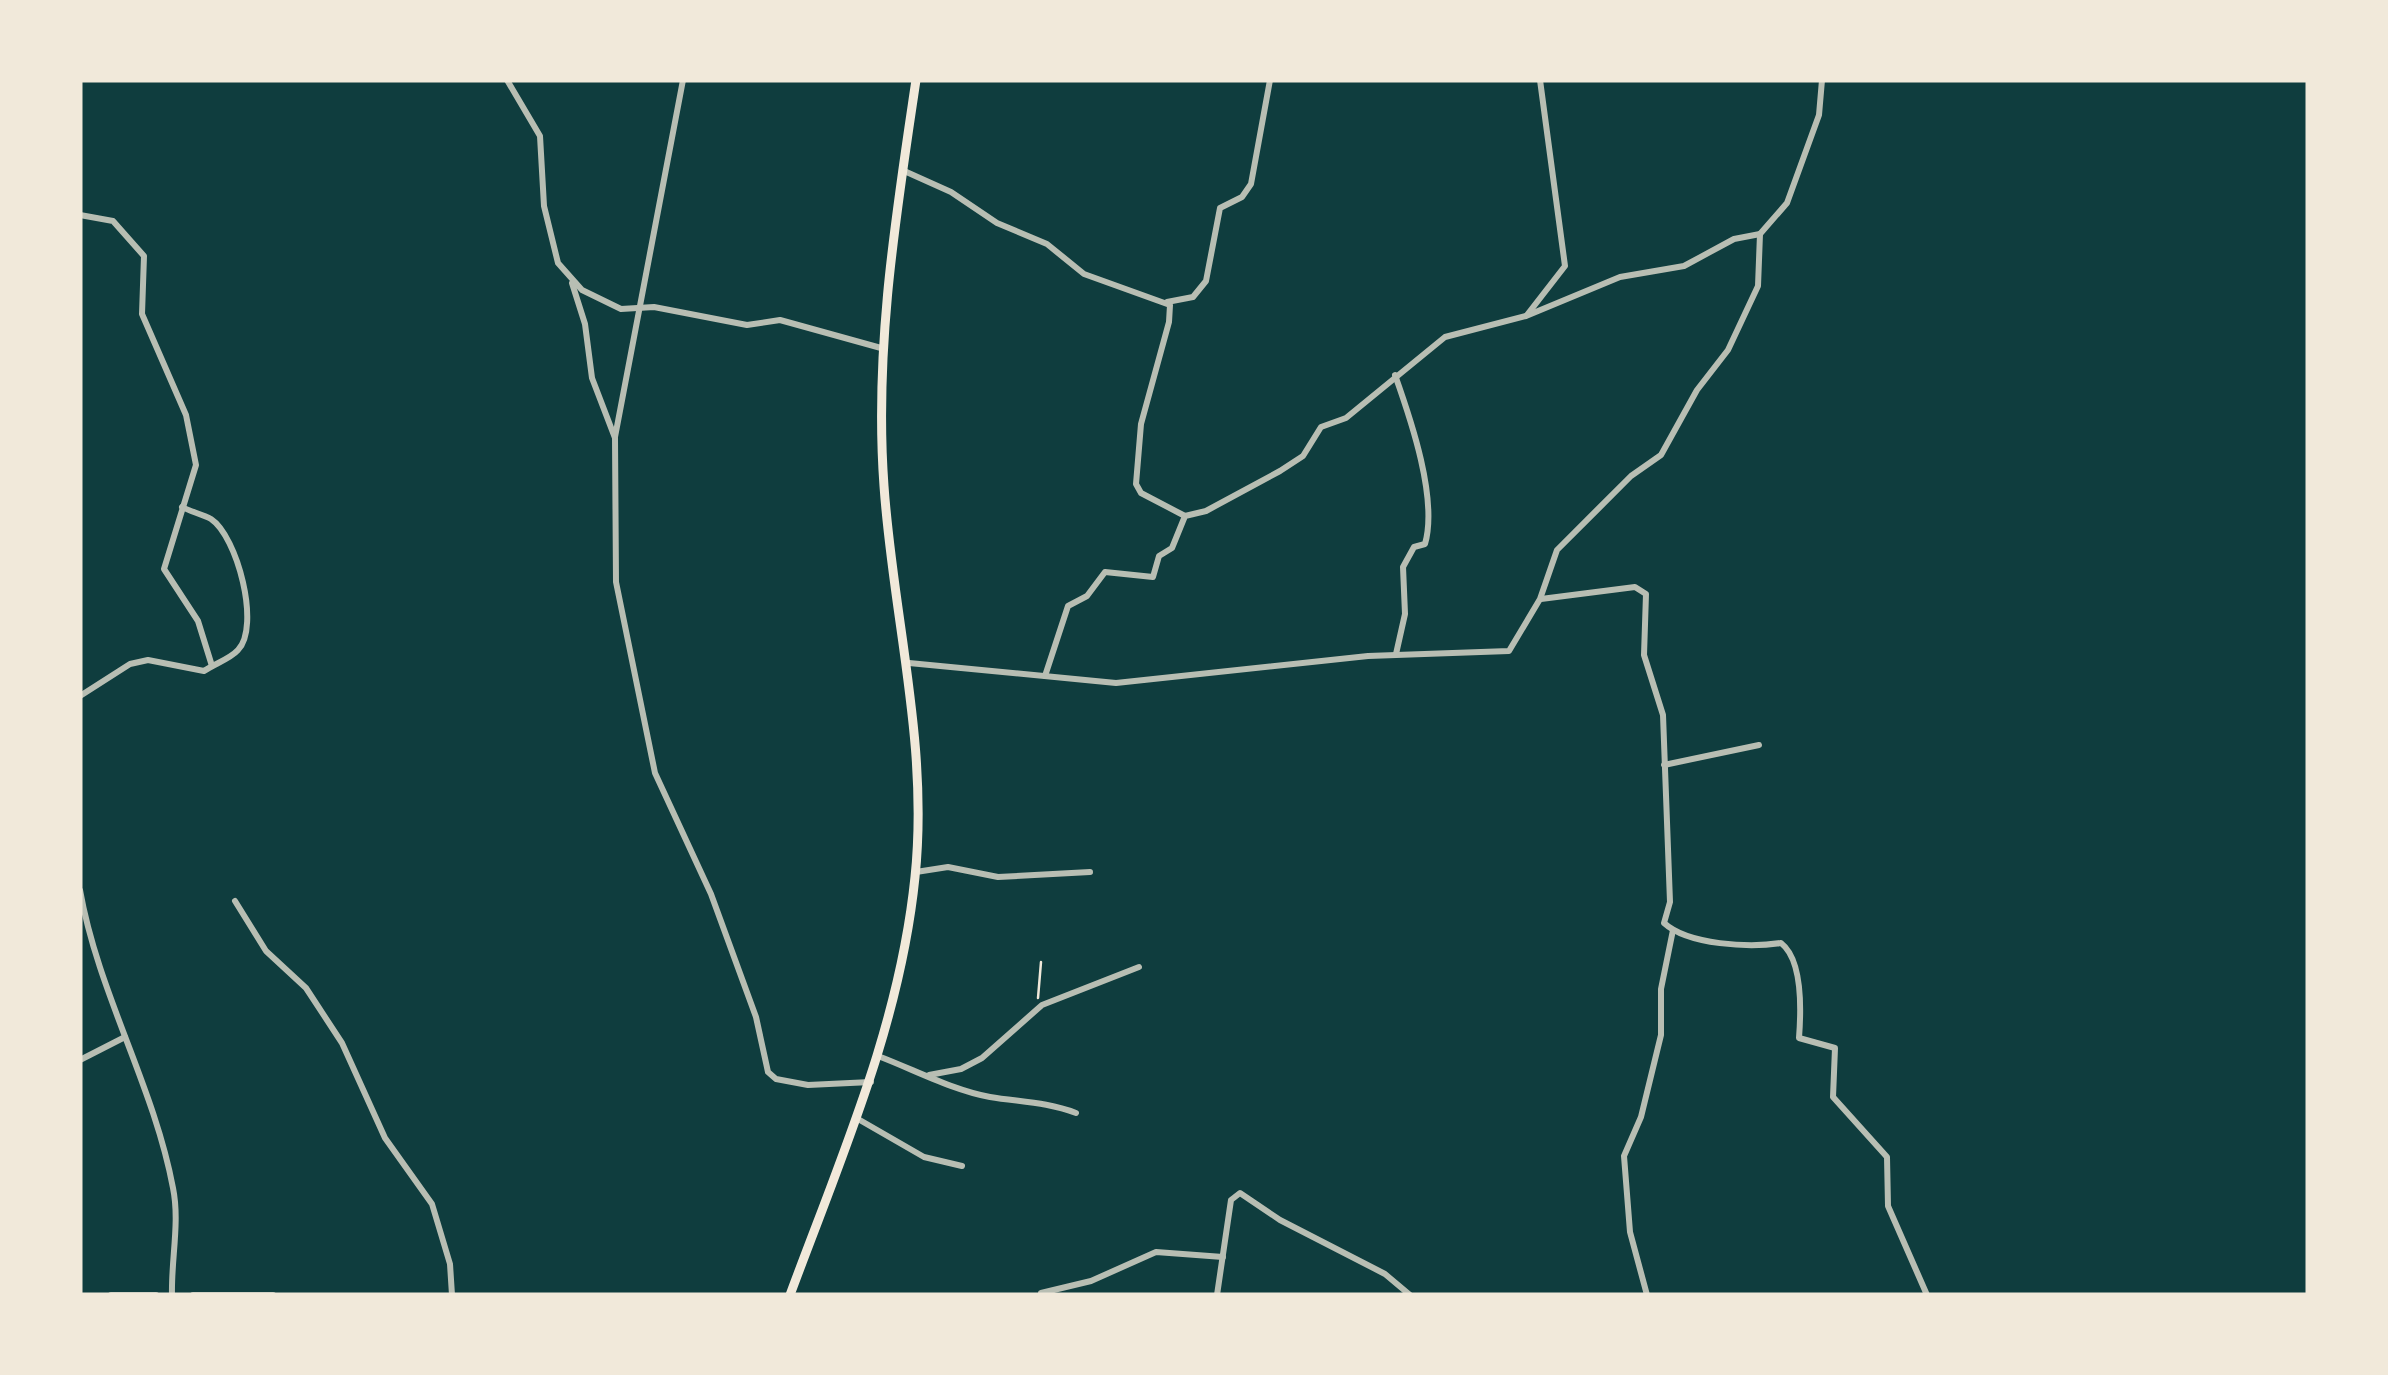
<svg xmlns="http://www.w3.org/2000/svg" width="2388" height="1375" font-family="'Public Sans',sans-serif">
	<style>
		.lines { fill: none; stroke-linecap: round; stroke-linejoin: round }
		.path { stroke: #f1e9da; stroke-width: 2.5 }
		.minor { stroke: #b8beb3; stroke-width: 6 }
		.secondary { stroke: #f1e9da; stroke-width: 9 }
	</style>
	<rect width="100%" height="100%" fill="#0f3d3e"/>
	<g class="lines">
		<path class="path" d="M1038,998l3,-36"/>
		<g class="minor">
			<path d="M507,80l33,56 4,70 14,57 24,27 39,19 33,-2 93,18 33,-5 101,28"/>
			<path d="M902,170l49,22 46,31 50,21 37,30 86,31 -1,17 -28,102 -5,60 5,9 44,23"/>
			<path d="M80,215l33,6 31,35 -2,58 44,101 10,50 -32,104 34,52 14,45"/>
			<path d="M572,283l13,41 7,54 23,60 1,144 39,191 56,121 45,123 12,55 8,7 32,6 63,-3"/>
			<path d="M1167,302l26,-5 13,-16 14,-73 22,-11 9,-13 19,-104"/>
			<path d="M1527,315l38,-49 -25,-186"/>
			<path d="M1395,375c16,45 43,124 30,169l-11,3 -11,20 2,47 -9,40"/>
			<path d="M615,437l68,-357"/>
			<path d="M1541,599l94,-12 11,7 -2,61 19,60 7,187 -6,21c24,22 86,25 117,20 22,17 20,69 18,95l36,10 -2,49 54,60 1,49 39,89"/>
			<path d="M909,663l207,20 252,-27 141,-5 31,-52 17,-49 74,-74 30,-21 36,-65 31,-40 30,-64 2,-52 27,-31 32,-88 3,-35"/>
			<path d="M1045,676l23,-70 19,-10 18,-24 48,5 6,-21 13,-8 13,-32 21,-5 74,-40 23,-15 18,-29 25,-9 99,-81 81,-21 94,-39 64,-11 50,-27 26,-5"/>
			<path d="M80,696l50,-32 18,-4 56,11c10,-7 26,-12 34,-21 23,-24 -1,-114 -27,-131 -9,-5 -20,-7 -29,-12"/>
			<path d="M1664,765l95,-20"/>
			<path d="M916,872l32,-5 50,10 92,-5"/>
			<path d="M80,890c18,103 74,196 93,298 7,34 -2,72 -1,107"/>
			<path d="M235,901l31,50 40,37 36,55 43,95 47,66 18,60 2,31"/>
			<path d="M878,1056c37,14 74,34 112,41 30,5 57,5 86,16"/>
			<path d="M80,1060l45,-23"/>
			<path d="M929,1075l32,-6 21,-11 60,-53 97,-38"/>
			<path d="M858,1119l66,38 38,9"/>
			<path d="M1041,1293l50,-12 65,-29 67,5"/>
			<path d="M111,1295h45"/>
			<path d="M193,1295h80"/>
			<path d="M1217,1295l14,-95 9,-7 40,27 105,54 25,21"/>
			<path d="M1647,1295l-17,-63 -6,-76 17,-39 20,-82v-46l12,-59"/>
		</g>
		<path class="secondary" d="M790,1295c51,-138 110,-270 125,-418 14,-133 -22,-260 -31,-391 -10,-137 12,-271 32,-406"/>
	</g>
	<rect width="2388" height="1375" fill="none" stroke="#f1e9da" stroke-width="165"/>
</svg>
